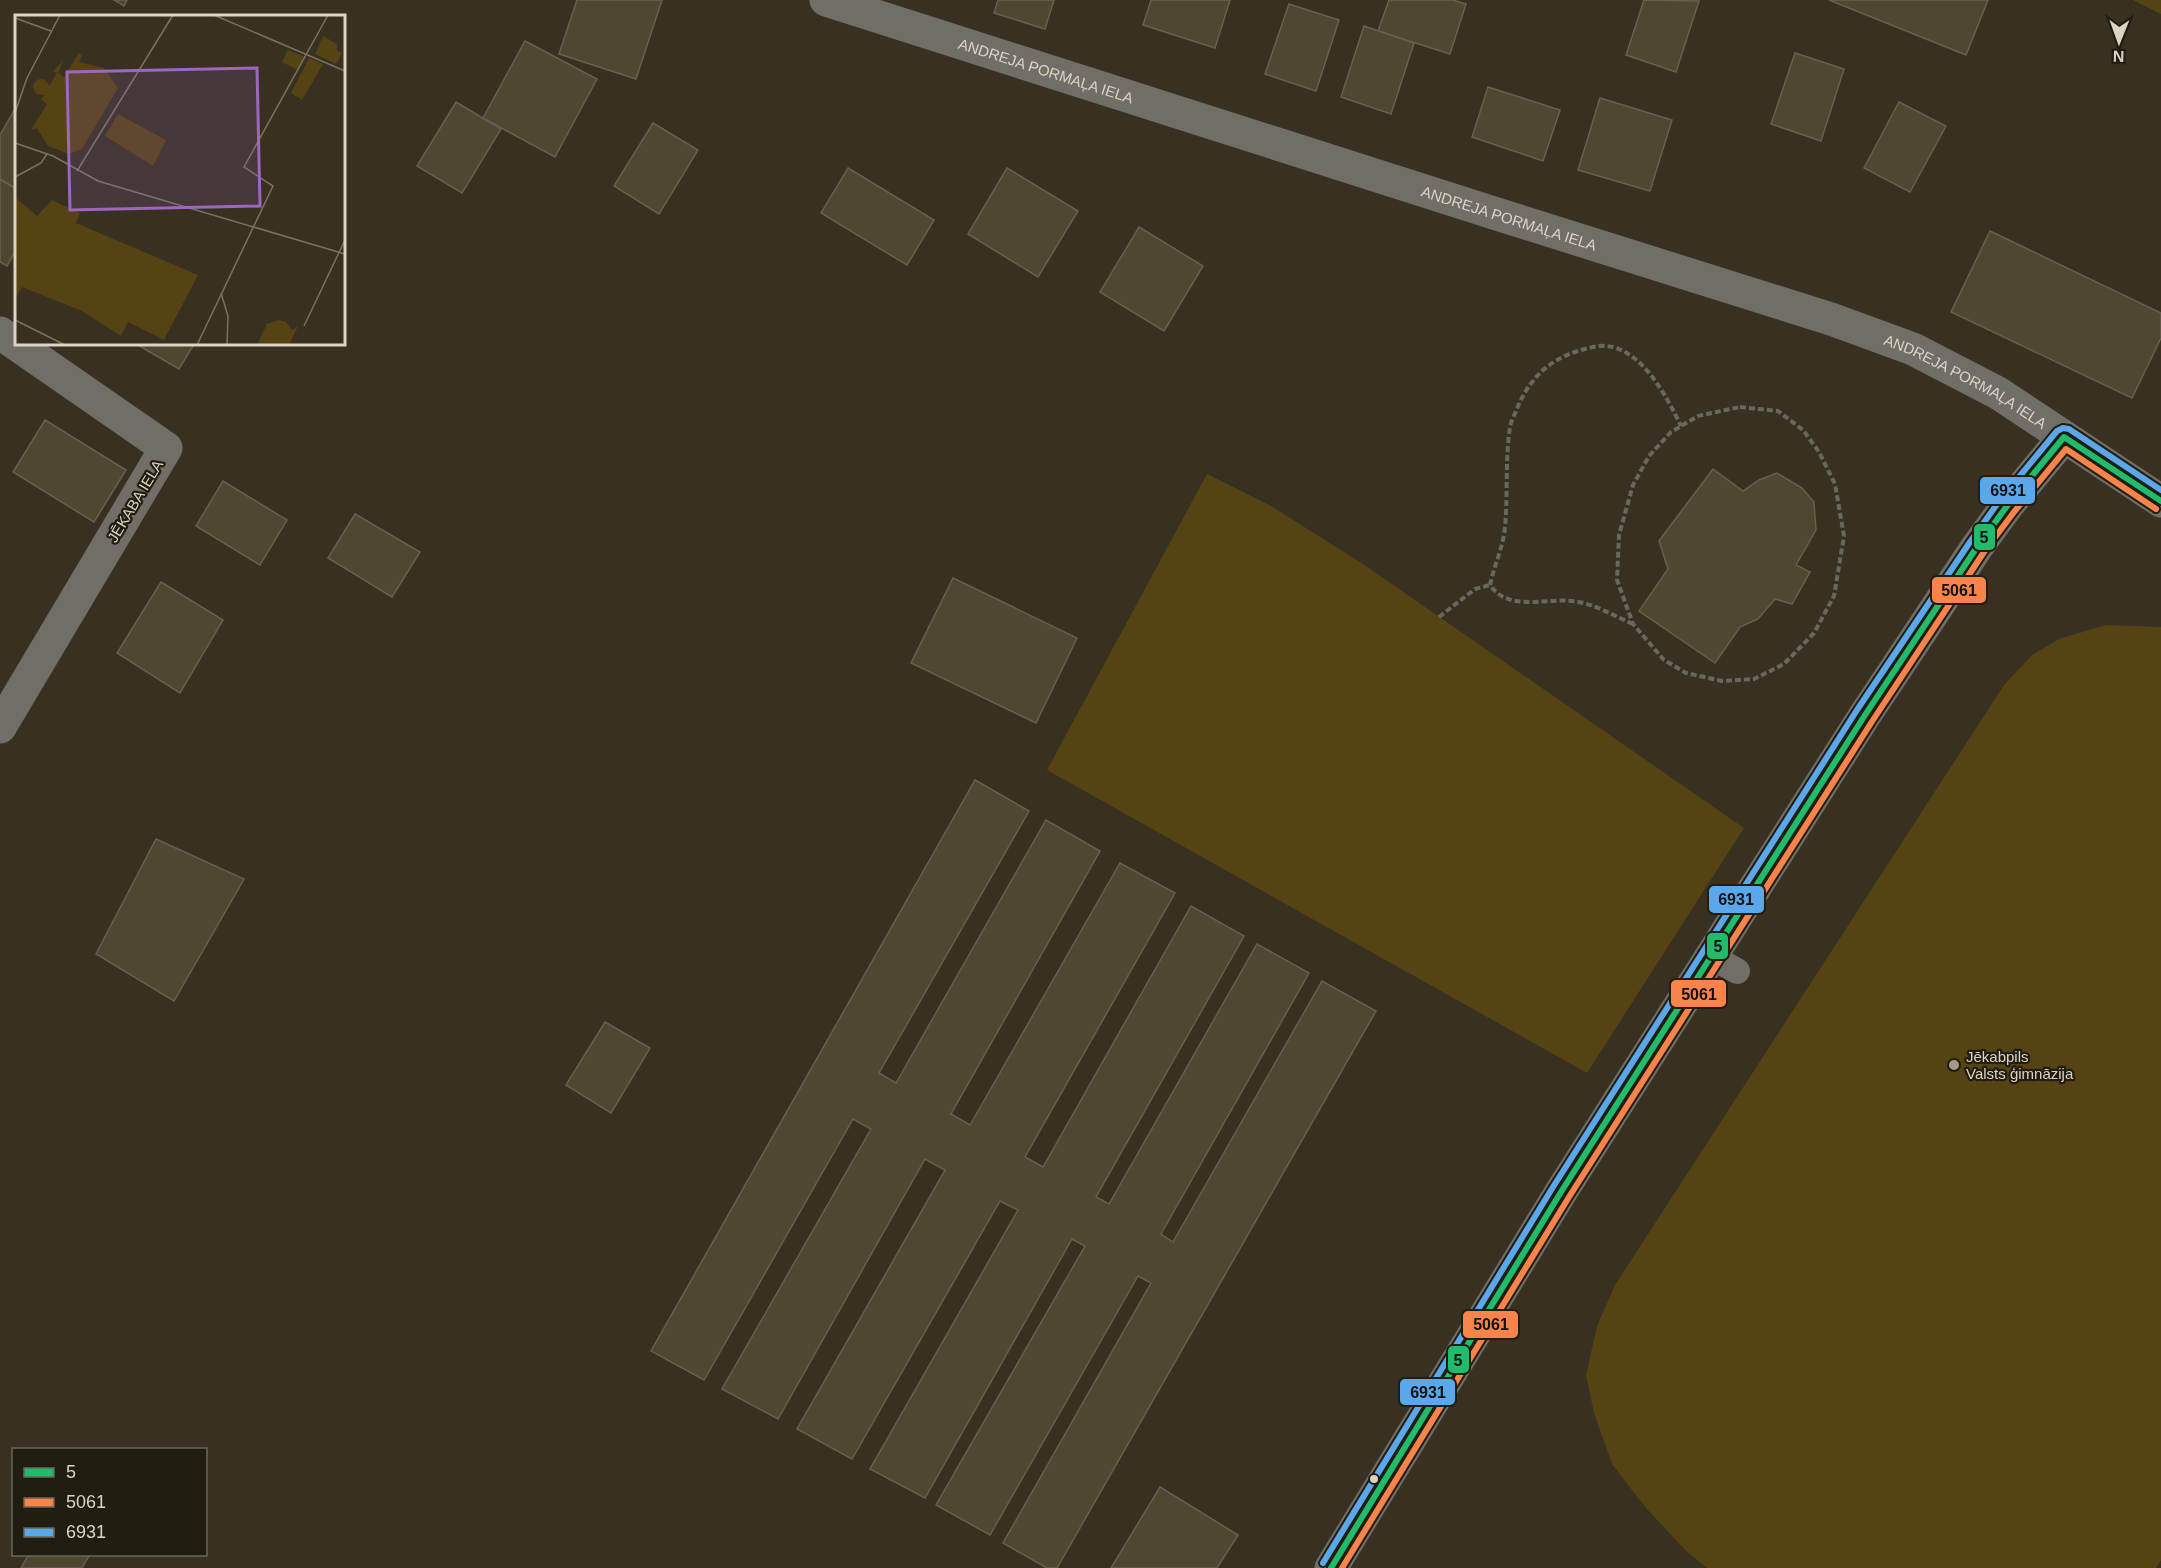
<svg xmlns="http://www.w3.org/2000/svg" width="2161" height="1568" font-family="Arial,sans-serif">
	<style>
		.green { fill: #554314 }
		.building { fill: #504731; stroke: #666053; stroke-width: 1.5 }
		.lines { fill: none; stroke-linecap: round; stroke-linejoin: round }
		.path { stroke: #6b675e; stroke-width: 4; stroke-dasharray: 6 3; stroke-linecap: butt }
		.service { stroke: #716e68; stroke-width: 26 }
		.minor { stroke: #716e68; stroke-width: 33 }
		.tertiary { stroke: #716e68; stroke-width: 33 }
		.bus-1-casing { stroke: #221d11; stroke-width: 10 }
		.bus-2-casing { stroke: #221d11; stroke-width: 10 }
		.bus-3-casing { stroke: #221d11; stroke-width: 10 }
		.bus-1 { stroke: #20bc6c; stroke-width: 6 }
		.bus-2 { stroke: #f8844c; stroke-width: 6 }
		.bus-3 { stroke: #5aa8eb; stroke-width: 6 }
		.poi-dot { fill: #a29b8a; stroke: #221d11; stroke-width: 2 }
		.bus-dot { fill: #dbd4c3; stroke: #221d11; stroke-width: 2 }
		.labels { text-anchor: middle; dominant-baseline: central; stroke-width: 4.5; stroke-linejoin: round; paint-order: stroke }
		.street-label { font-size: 15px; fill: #dbd4c3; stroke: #221d11 }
		.poi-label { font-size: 15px; fill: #dbd4c3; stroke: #221d11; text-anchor: start }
		.inset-road { fill: none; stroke: #797262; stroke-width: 1.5 }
		.view { fill: #9d67c0; fill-opacity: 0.15; stroke: #9d67c0; stroke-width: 3 }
		.inset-edge { fill: none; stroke: #dbd4c3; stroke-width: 3 }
		.line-badge { stroke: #221d11; stroke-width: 2 }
		.pale-badge-label { font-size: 16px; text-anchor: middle; font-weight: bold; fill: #111 }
	</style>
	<rect width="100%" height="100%" fill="#383121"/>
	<g class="green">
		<path d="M2133,0h28v14z"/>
		<path d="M1207,474l64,32 92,58 381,264 -157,245 -540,-303z"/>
		<path d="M2106,625l55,2v933l-5,8h-449l-22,-18 -39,-42 -34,-44 -18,-51 -8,-38 11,-49 18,-41 389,-600 28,-30 27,-16z"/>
	</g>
	<g class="building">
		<path d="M114,0h13l-3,6z"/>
		<path d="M577,0h85l-26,79 -77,-25z"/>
		<path d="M998,0h56l-9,29 -51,-16z"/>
		<path d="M1151,0h79l-15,48 -72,-23z"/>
		<path d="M1389,0h64l13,4 -16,50 -72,-23z"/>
		<path d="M1644,0l55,1 -23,71 -50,-17z"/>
		<path d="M1829,0h159l-22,55z"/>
		<path d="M1289,4l50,16 -23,71 -51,-17z"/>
		<path d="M1364,26l50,17 -23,71 -50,-17z"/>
		<path d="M525,41l72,38 -42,78 -72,-39z"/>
		<path d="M1795,53l49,16 -23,72 -50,-17z"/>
		<path d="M1488,87l72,23 -17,51 -71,-24z"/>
		<path d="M1600,98l72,22 -22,71 -72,-21z"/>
		<path d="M456,102l45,27 -39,64 -45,-27z"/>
		<path d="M1899,102l47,24 -36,66 -46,-24z"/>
		<path d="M16,107v82l-16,-10v-44z"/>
		<path d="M653,123l45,27 -39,64 -45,-28z"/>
		<path d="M848,168l86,52 -27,45 -86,-52z"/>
		<path d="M1007,168l71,43 -40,66 -70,-43z"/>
		<path d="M0,179l16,10v61l-9,16 -7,-4z"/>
		<path d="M1139,227l64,39 -39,65 -64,-39z"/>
		<path d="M1990,231l171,82v25l-29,60 -181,-86z"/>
		<path d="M136,344h58l-15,25z"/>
		<path d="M45,420l81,50 -32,52 -81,-50z"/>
		<path d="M1713,469l30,22 16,-11 18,-7 25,15 12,14 2,28 -20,35 14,7 -18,32 -17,-5 -17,20 -18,8 -25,36 -76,-52 29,-42 -9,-28z"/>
		<path d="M223,481l64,39 -27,45 -64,-39z"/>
		<path d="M355,514l65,38 -28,45 -64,-39z"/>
		<path d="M953,578l124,60 -41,85 -125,-60z"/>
		<path d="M161,582l62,38 -43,73 -63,-40z"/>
		<path d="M975,780l54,31 -150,262 17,10 150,-263 54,31 -149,263 19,11 150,-262 55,30 -150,264 18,10 148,-261 53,30 -148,261 13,7 148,-260 52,29 -148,261 12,8 149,-261 54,30 -319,557h-10l-44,-25 148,-260 -13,-7 -148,259 -54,-30 149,-259 -13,-7 -147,259 -55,-29 148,-259 -18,-9 -148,258 -55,-30 148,-259 -20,-11 -147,260 -56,-30 149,-260 -18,-10 -149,261 -53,-29z"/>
		<path d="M156,839l88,40 -70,122 -78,-47z"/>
		<path d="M605,1022l45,26 -39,65 -45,-28z"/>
		<path d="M1160,1487l78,48 -21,33h-106z"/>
		<path d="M29,1554h61l-8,14h-61z"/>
	</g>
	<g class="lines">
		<g class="path">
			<path d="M1740,407l38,4 25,19 16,22 16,32 9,52 -10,60 -20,37 -30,31 -30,15 -32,2 -36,-8 -22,-13 -31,-36 -16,-44 2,-45 14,-50 16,-29 22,-24 27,-16z"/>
			<path d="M1439,617l36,-28 15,-4"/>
			<path d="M1633,624c-19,-8 -40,-21 -61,-23 -27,-3 -64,11 -82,-16 4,-19 13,-38 15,-57 3,-34 0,-68 5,-101 1,-7 6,-14 8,-21 16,-35 38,-51 75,-59 43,-10 73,48 88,79"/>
		</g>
		<path class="service" d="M1712,957l25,14"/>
		<path class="minor" d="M0,333l166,115 -166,279"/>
		<g class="tertiary">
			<path id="s1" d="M826,0l674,215 331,104 82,30 85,44 163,108"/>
			<path d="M1331,1568l230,-376 304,-477 112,-168 30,-41 57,-69"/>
		</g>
		<g class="bus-1-casing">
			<path id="bus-1" d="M1331,1568l230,-376 304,-477 112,-168 30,-41 57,-69 97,64"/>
		</g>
		<g class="bus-2-casing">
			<path id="bus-2" d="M1342,1568l227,-371 304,-477 111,-168 30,-40 52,-63 90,60"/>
		</g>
		<g class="bus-3-casing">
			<path id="bus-3" d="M1323,1563l230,-376 304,-477 113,-168 30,-42 57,-69 6,-3 6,1 92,61"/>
		</g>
		<use href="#bus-1" class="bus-1"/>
		<use href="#bus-2" class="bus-2"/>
		<use href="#bus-3" class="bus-3"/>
	</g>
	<circle class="poi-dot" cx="1954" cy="1065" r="6"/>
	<circle class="bus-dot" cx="1374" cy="1479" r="5"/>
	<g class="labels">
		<g class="street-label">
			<text stroke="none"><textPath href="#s1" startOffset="231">ANDREJA PORMAĻA IELA</textPath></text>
			<text stroke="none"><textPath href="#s1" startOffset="717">ANDREJA PORMAĻA IELA</textPath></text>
			<text stroke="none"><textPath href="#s1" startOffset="1203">ANDREJA PORMAĻA IELA</textPath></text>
			<text transform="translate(135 501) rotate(-59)">JĒKABA IELA</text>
		</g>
		<g class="poi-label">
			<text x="1966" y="1056">Jēkabpils<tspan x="1966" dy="17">Valsts ģimnāzija</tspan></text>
		</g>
	</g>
	<g transform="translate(15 15)">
		<rect width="330" height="330" fill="#383121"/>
		<path d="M308,21l14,8v6l5,3 -6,11 -21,-10zM273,35l17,7 -7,13 -16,-8zM64,38l3,2 -3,7 25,6 14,20 -36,61 -13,5 -21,-8 -11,-18 -6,2 16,-26 -6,-4 16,-27 -4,-2 10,-10 -5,12 6,4zM294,43l14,6 -21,36 -11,-7zM18 72a8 8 0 1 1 16 0a8 8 0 1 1-16 0ZM103,99l48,26 -13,26 -48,-30zM0,182l22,19 15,-16 28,13 -4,10 122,52 -34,65 -36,-18 -7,14 -39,-25 -60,-24 -7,12zM263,305l8,2 6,8 6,-4 -9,19h-32l10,-21z" fill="#554314"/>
		<path class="inset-road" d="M199,0l131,56M0,3l36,13M0,98l12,-35 33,-63M0,128l38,13 45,25 247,73M62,156l96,-156M0,162l26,-14 6,-9M206,278l7,23 -1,29M0,305l50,25M289,311l41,-86M182,330l76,-159 -29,-19 84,-152"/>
		<path class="view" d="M242,53l3,138 -190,4 -3,-138z"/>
		<rect width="330" height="330" class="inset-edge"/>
	</g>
	<g class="line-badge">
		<rect x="1979" y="476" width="57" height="29" rx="6" fill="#5aa8eb"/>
		<rect x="1973" y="523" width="23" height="28" rx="6" fill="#20bc6c"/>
		<rect x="1931" y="576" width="56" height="28" rx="6" fill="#f8844c"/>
		<rect x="1708" y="885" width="57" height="29" rx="6" fill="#5aa8eb"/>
		<rect x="1706" y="932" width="23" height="28" rx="6" fill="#20bc6c"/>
		<rect x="1670" y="979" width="57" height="29" rx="6" fill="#f8844c"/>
		<rect x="1462" y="1310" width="57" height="29" rx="6" fill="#f8844c"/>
		<rect x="1447" y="1345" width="23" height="29" rx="6" fill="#20bc6c"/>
		<rect x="1399" y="1378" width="57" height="28" rx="6" fill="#5aa8eb"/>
	</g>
	<g class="pale-badge-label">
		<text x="2008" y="496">6931</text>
		<text x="1984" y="543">5</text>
		<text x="1959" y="596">5061</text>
		<text x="1736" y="905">6931</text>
		<text x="1718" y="952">5</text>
		<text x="1699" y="1000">5061</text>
		<text x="1491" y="1330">5061</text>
		<text x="1458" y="1366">5</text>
		<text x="1428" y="1398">6931</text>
	</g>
	<rect x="12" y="1448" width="195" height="108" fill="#221d11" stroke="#6c6658" stroke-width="1.5"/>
	<rect x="24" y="1468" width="30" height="9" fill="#20bc6c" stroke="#6c6658" stroke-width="1.5"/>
	<text x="66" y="1478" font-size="18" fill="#dbd4c3">5</text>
	<rect x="24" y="1498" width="30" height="9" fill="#f8844c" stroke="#6c6658" stroke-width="1.5"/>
	<text x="66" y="1508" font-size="18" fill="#dbd4c3">5061</text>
	<rect x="24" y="1528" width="30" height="9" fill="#5aa8eb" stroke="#6c6658" stroke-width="1.5"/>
	<text x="66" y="1538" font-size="18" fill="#dbd4c3">6931</text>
	<g transform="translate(2119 42) rotate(181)" stroke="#221d11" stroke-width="4.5" paint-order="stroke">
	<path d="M0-4.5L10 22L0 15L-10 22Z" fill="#dbd4c3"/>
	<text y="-9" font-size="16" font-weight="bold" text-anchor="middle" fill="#dbd4c3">N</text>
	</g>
</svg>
